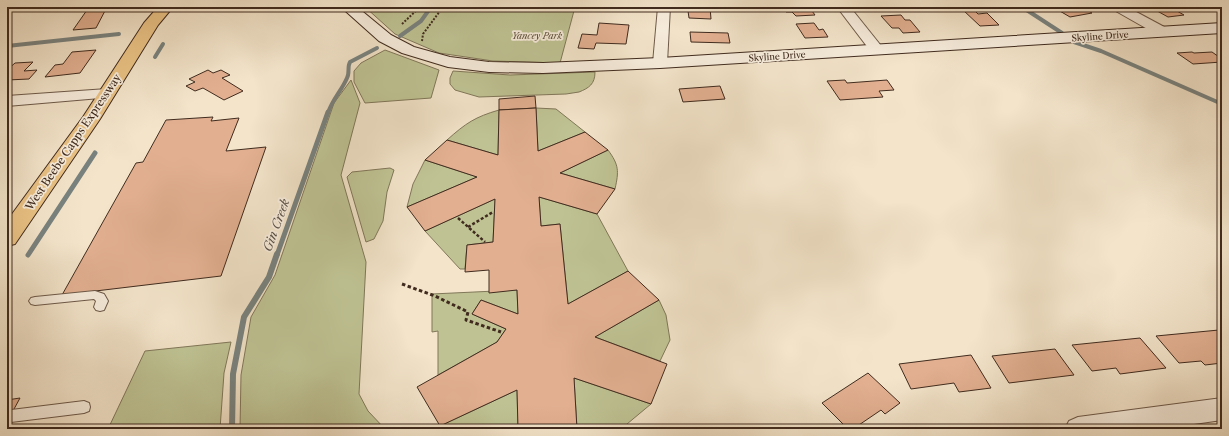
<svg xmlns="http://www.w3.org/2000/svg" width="1229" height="436" font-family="'Libre Caslon Text',serif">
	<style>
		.green { fill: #bfc394; stroke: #807759 }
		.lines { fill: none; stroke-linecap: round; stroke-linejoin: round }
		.stream-far2 { stroke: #79827f; stroke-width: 4 }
		.stream-far1 { stroke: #79827f; stroke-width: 5 }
		.stream { stroke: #79827f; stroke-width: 6 }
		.building { fill: #e2b091; stroke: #402b1e }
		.lane-casing { stroke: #6d5949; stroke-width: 2 }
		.street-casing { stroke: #6d5949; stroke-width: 2 }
		.secondary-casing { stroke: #402b1e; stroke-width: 2 }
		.primary-casing { stroke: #402b1e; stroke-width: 2 }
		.path-far2 { stroke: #402b1e; stroke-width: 2; stroke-dasharray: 2 1.5; stroke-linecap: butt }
		.path-far1 { stroke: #402b1e; stroke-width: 2.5; stroke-dasharray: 3 2; stroke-linecap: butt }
		.path { stroke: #402b1e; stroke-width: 3; stroke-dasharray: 3.5 2.5; stroke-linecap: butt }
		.lane { fill: #f7eddd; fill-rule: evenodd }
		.street { fill: #f7eddd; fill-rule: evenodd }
		.secondary { fill: #f7eddd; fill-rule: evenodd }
		.primary { fill: #eac285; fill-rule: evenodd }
		.labels { text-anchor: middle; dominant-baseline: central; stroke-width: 3.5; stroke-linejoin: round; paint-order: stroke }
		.far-park-label { font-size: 9px; font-style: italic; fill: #60513c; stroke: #f7eddd }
		.far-street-label { font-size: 9px; fill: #402b1e; stroke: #f7eddd }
		.street-label { font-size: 11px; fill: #402b1e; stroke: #f7eddd }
		.water-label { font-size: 12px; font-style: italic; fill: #584f46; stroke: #f7eddd }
	</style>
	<rect width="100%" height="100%" fill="#f3e4ca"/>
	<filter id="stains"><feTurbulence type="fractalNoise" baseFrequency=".005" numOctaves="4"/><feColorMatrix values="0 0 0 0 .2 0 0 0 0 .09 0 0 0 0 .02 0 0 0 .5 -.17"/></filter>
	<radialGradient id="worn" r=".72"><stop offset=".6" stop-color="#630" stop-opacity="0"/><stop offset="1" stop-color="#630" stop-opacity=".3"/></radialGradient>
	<g class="green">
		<path d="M365,7h210l-15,56 -67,-2 -54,-8 -44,-19z"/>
		<path d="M385,50l54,20 -8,28 -66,5 -11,-21v-11l7,-8z"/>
		<path d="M453,71l57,4 85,-3c0,12 -6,16 -16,20l-13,2 -87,3 -24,-7 -5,-6v-6z"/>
		<path d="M351,80l9,23 -19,72 25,87 -7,132 9,17 17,18h-145l1,-54 10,-58 24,-42 59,-172z"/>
		<path d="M536,108l20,1 29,23 -47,19z"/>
		<path d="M499,110l-1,45 -51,-15c19,-17 28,-23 52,-30z"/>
		<path d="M608,150c11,15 11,21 7,39l-55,-16z"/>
		<path d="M425,160l52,17 -70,30 6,-23z"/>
		<path d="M390,168l4,2 -7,22 -4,29 -9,18 -8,3 -19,-65 5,-5z"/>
		<path d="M539,197l58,17 31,57 -60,33 -8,-80 -19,2z"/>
		<path d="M495,199l-2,43 -26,3 -2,24h-5l-35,-38z"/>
		<path d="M517,290l1,24 -37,-14 -9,14 34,15 -9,13 -59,33v-44l-6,1v-38z"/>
		<path d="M659,300l7,15 4,25 -10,21 -65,-24z"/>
		<path d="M231,342l-7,31 -4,56h-112l37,-78z"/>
		<path d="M574,378l77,26 -30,25h-44z"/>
		<path d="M517,390l1,39h-73l-5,-3z"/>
	</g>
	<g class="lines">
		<g class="stream-far2">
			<path d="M1022,7l40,26"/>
			<path d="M400,36l21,-15 10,-14"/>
			<path d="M1074,42l27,9 121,53"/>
			<path d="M7,46l112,-12"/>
			<path d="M155,57l8,-13"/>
			<path d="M328,113c4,-13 14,-23 19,-35 3,-5 0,-11 3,-16l27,-14"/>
		</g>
		<g class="stream-far1">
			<path d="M28,255l67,-102"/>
			<path d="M277,255l51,-143"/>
		</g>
		<path class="stream" d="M232,429l1,-55 11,-57 25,-40 8,-23"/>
	</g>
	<g class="building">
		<path d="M107,7l-11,21 -23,2 14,-20z"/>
		<path d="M692,7h18l1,12 -22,-1 -1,-7h5z"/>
		<path d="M783,7h26l6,8 -19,1 -4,-4h-6z"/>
		<path d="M874,7h17l3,3 -17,1z"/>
		<path d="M1053,7h28l11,6 -22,4z"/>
		<path d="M1150,7h20l14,8 -16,2z"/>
		<path d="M973,9l5,5 9,-1 12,12 -19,1 -17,-16z"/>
		<path d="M901,15l4,5h5l10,12 -17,1 -4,-5h-7l-11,-12z"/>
		<path d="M599,23l30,2 -3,19 -30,-1 -2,6 -16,-1 4,-14 15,1z"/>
		<path d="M814,23l5,7 4,-1 5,8 -23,1 -9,-14z"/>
		<path d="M690,32l38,1 2,10 -39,-1z"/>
		<path d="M96,50l-16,23 -35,4 10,-12 8,-1 9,-12z"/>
		<path d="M1192,52l2,1 18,-1 10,7v3l-29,2 -16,-11z"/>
		<path d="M33,62l-9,9 13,-1 -8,9 -22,1v-10l8,-7z"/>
		<path d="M208,70l5,3 8,-3 9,5 -8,3 21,13 -19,9 -21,-12 -8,3 -9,-5 9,-4 -6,-3z"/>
		<path d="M845,80l2,3 40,-3 7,10 -15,1 4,6 -43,3 -13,-19z"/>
		<path d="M720,86l5,13 -42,3 -4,-13z"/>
		<path d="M535,96l1,12 -37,2v-11z"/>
		<path d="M536,108l2,43 47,-19 23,18 -48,23 55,16 -18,25 -58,-17 2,29 19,-2 8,80 60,-33 31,29 -64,37 72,27 -16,40 -77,-26 3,51h-59l-1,-39 -77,36 -23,-39 80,-45 9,-13 -34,-15 9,-14 37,14 -1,-24 -28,3v-23l-24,2 2,-27 26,-3 2,-43 -70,32 -18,-24 70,-30 -52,-17 22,-20 51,15 1,-45z"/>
		<path d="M213,117l-2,4 28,-3 -13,33 40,-4 -45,129 -159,19 74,-132 7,-1 23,-42z"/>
		<path d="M1219,330l3,3v30l-17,2 -4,-4 -22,2 -23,-27z"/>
		<path d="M1140,338l26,30 -46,6 -4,-6 -24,3 -20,-26z"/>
		<path d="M1055,349l19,26 -65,8 -17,-27z"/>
		<path d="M971,355l20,33 -32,4 -5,-9 -43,6 -12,-25z"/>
		<path d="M868,373l32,30 -15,11 -4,-4 -28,19h-5l-26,-26z"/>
		<path d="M20,398l-13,24v-22z"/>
		<path d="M45,425l-2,4h-32z"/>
	</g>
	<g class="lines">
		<g class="lane-casing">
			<g id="lane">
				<path d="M95,291l9,3 4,7 -4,9 -4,1 -4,-1 -2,-3 2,-6 -2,-2 -59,6 -4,-1 -2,-3 2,-3 4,-1z"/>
				<path d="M84,401l5,2 1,4 -1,4 -5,2 -73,9 -4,-2v-8l4,-2z"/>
			</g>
		</g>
		<g class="street-casing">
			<g id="street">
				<path d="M658,7h12l-3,56 -2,3 -5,1 -5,-1 -2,-3z"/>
				<path d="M837,7h13l32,40 2,3 -2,3 -5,1 -5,-1z"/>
				<path d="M1112,7h15l41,22 2,3 -2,3h-10l-44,-25z"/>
				<path d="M107,89l5,2 3,3 -3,3 -105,9v-10z"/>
				<path d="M1222,398v22l-63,9h-94l4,-8 9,-4z"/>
			</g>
		</g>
		<g class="secondary-casing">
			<path id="secondary" d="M341,7h16l34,28 23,12 36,10 39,5 54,1 117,-5 562,-35v10l-562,35 -117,5 -54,-1 -41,-5 -46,-14 -23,-12z"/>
		</g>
		<g class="primary-casing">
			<path id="primary" d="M158,7h15l-15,18 -58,94 -85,125 -8,2v-25l76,-104 61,-94z"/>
		</g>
		<g class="path-far2">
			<path d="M402,24l18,-17"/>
			<path d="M422,41l1,-7 20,-27"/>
		</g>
		<g class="path-far1">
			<path d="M458,218l27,24"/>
			<path d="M468,227l25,-15"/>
		</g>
		<path class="path" d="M402,284l33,12 33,16 -2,8 35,12"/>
		<use href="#lane" class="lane"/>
		<use href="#street" class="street"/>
		<use href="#secondary" class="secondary"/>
		<use href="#primary" class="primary"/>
	</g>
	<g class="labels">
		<g class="far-park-label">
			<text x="537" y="35">Yancey Park</text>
		</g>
		<g class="far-street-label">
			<text transform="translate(1100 36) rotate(-4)">Skyline Drive</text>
			<text transform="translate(777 56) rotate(-4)">Skyline Drive</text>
		</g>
		<g class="street-label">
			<text transform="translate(73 142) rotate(-56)">West Beebe Capps Expressway</text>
		</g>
		<g class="water-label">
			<text transform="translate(276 225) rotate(-70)">Gin Creek</text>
		</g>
	</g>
	<rect width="1229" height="436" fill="none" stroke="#f3e4ca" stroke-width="24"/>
	<rect x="8" y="8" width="1213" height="420" fill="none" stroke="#402b1e" stroke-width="2"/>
	<rect x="12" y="12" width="1205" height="412" fill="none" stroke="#402b1e"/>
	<rect width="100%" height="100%" filter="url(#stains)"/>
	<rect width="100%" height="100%" fill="url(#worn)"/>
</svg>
